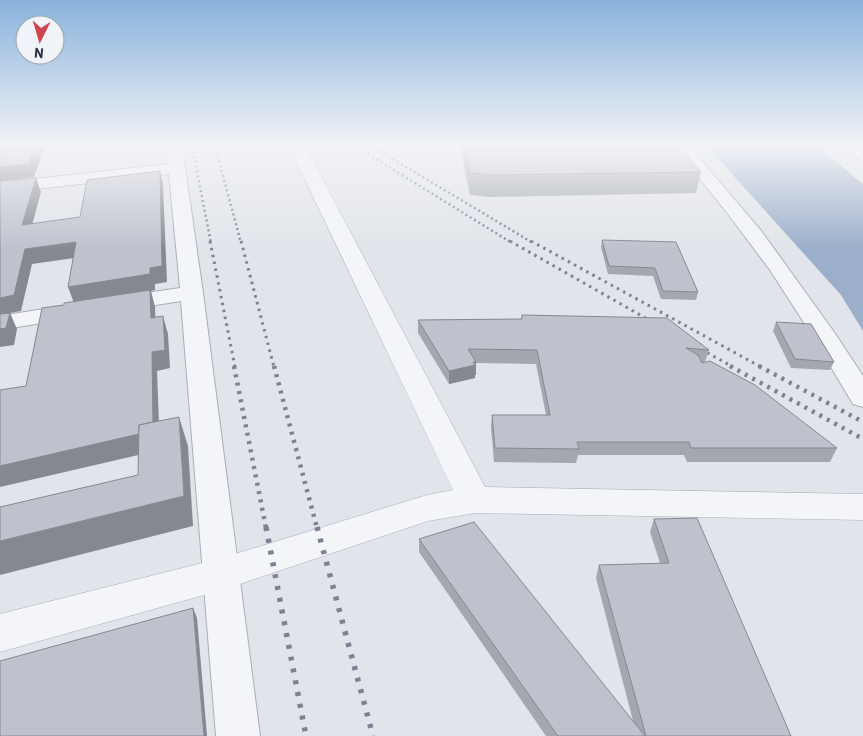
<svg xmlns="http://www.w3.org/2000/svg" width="863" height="736" font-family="Barlow,sans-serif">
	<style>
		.water { fill: #9baeca }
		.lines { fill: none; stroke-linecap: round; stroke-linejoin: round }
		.minor-casing { stroke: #aaaeb8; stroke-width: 2 }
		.tertiary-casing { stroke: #aaaeb8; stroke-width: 1 }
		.minor { fill: #f4f5f8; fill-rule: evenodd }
		.tertiary { fill: #f4f5f8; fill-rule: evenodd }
		.rail-far3 { stroke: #7a8294; stroke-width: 2.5; stroke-dasharray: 2 3; stroke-linecap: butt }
		.rail-far2 { stroke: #7a8294; stroke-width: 3; stroke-dasharray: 2.5 4.5; stroke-linecap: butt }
		.rail-far1 { stroke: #7a8294; stroke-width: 4.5; stroke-dasharray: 3 5.5; stroke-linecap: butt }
		.rail { stroke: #7a8294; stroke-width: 5.5; stroke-dasharray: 4 8; stroke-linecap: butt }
		.wall { fill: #a3a7b0 }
		.shaded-wall { fill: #858890 }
		.building { fill: #bec2cd; stroke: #858890 }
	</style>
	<rect width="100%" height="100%" fill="#e1e4ea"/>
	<path class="water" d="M707,146h110l46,38v147l-22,-36z"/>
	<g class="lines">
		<g class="minor-casing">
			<g id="minor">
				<path d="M166,146h16l21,147 57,443h-44l-35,-435 -63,10 -8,-2 -4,-5 4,-5 8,-2 62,-9 -11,-114 -169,19v-10l168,-19z"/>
				<path d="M673,146h16l73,86 72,100 29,44v31l-10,-3 -43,-72 -40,-62 -45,-60z"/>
				<path d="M844,146h18l1,14 -6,-2z"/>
				<path d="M75,304l8,2 4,5 -4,5 -83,14v-14z"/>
			</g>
		</g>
		<g class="tertiary-casing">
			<path id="tertiary" d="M289,146h16l180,341 378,7v26l-388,-7 -47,8 -206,69 -222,62v-38l222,-56 205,-63 26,-5z"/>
		</g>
		<use href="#minor" class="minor"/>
		<use href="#tertiary" class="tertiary"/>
		<g class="rail-far3">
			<path d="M192,146l19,97"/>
			<path d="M215,146l26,97"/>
			<path d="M355,146l157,97"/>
			<path d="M371,146l162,97"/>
		</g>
		<g class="rail-far2">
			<path d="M210,241l25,126"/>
			<path d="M241,241l33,126"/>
			<path d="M510,241l146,83"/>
			<path d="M531,241l230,126"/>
			<path d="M695,346l38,21"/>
		</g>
		<g class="rail-far1">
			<path d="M234,366l32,162"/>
			<path d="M274,366l43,162"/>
			<path d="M730,366l133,73"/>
			<path d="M759,366l104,56"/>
		</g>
		<g class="rail">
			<path d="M266,527l40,209"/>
			<path d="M317,527l56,209"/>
		</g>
	</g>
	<g class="wall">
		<path d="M460,146h218l23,26 -5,21 -206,4 -20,-2z"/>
		<path d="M602,240l96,52 -2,8 -35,-1 -8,-23 -45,-2 -7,-27z"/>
		<path d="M522,315l187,35 -4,12 132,86 -7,14h-143l-3,-7h-106l-2,8 -82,-1 -3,-34 1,-13h54l-10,-51 -60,-1v12h-1v3l-26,6 -31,-51v-13l103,-1z"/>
		<path d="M776,322l58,40 -4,8 -39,-2 -18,-37z"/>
		<path d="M654,519l137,217h-245l-127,-184v-13l214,182 -37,-143 3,-13 61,-2 -10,-31z"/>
	</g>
	<g class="shaded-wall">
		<path d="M36,146h9l-11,31 -34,4v-14z"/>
		<path d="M160,171l3,14 4,97 -12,2v6l-4,1 4,16 1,28 -82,-32 -6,-16z"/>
		<path d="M36,178l5,14 -13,48 -6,-15z"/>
		<path d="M76,242l5,15 -49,7 -11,47 -11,2 7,16 -3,16 -14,2v-49l25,-49z"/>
		<path d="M163,316l5,18 2,34 -13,3 3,79 -160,37v-21l152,-114z"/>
		<path d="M473,362h3v13h-1v3l-26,6v-13z"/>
		<path d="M179,417l9,29 5,80 -193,49v-34l184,-45z"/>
		<path d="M193,608l4,10 10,118h-3z"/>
	</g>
	<g class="building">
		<path d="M0,146h36l-7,18 -29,3z"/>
		<path d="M465,146h213l23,26 -210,3 -21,-2z"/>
		<path d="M160,171l2,95 -12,2v6l-82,13 8,-45 -51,7 -11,46 -14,3v-117l36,-3 -14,47 58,-8 7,-37z"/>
		<path d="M602,240l74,2 22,50 -35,-1 -8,-23 -46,-2z"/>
		<path d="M150,290l1,28 12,-2 2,34 -13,2 1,70 -14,3v9l-139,32v-76l26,-4 16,-78 22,-3v-2z"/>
		<path d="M10,313l-4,15 -6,1v-15z"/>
		<path d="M522,315l145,3 42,32 -23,-2 12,7 4,8 8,-2 45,24 82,63h-146l-2,-6h-112l2,7 -84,-1 -3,-33h58l-13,-65 -69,-1 8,13h-3l2,3 -26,6 -31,-51 104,-1z"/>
		<path d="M776,322l35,2 23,38 -39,-3z"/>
		<path d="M179,417l5,79 -184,45v-34l138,-32 1,-50z"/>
		<path d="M697,518l94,218h-145l-47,-171 70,-2 -15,-44z"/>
		<path d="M474,522l171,214h-87l-139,-197z"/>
		<path d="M193,608l11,128h-204v-75z"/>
	</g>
	<linearGradient id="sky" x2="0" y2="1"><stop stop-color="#89b2dc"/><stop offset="0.58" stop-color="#f2f3f6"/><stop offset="1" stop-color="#f2f3f6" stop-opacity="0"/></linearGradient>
	<rect width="863" height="250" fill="url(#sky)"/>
	<g transform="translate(40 40) rotate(185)"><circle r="24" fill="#f0f3f7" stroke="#a0a5af"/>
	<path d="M0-4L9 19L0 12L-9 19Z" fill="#d0444e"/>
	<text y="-8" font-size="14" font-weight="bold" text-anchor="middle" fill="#293042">N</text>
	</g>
</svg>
